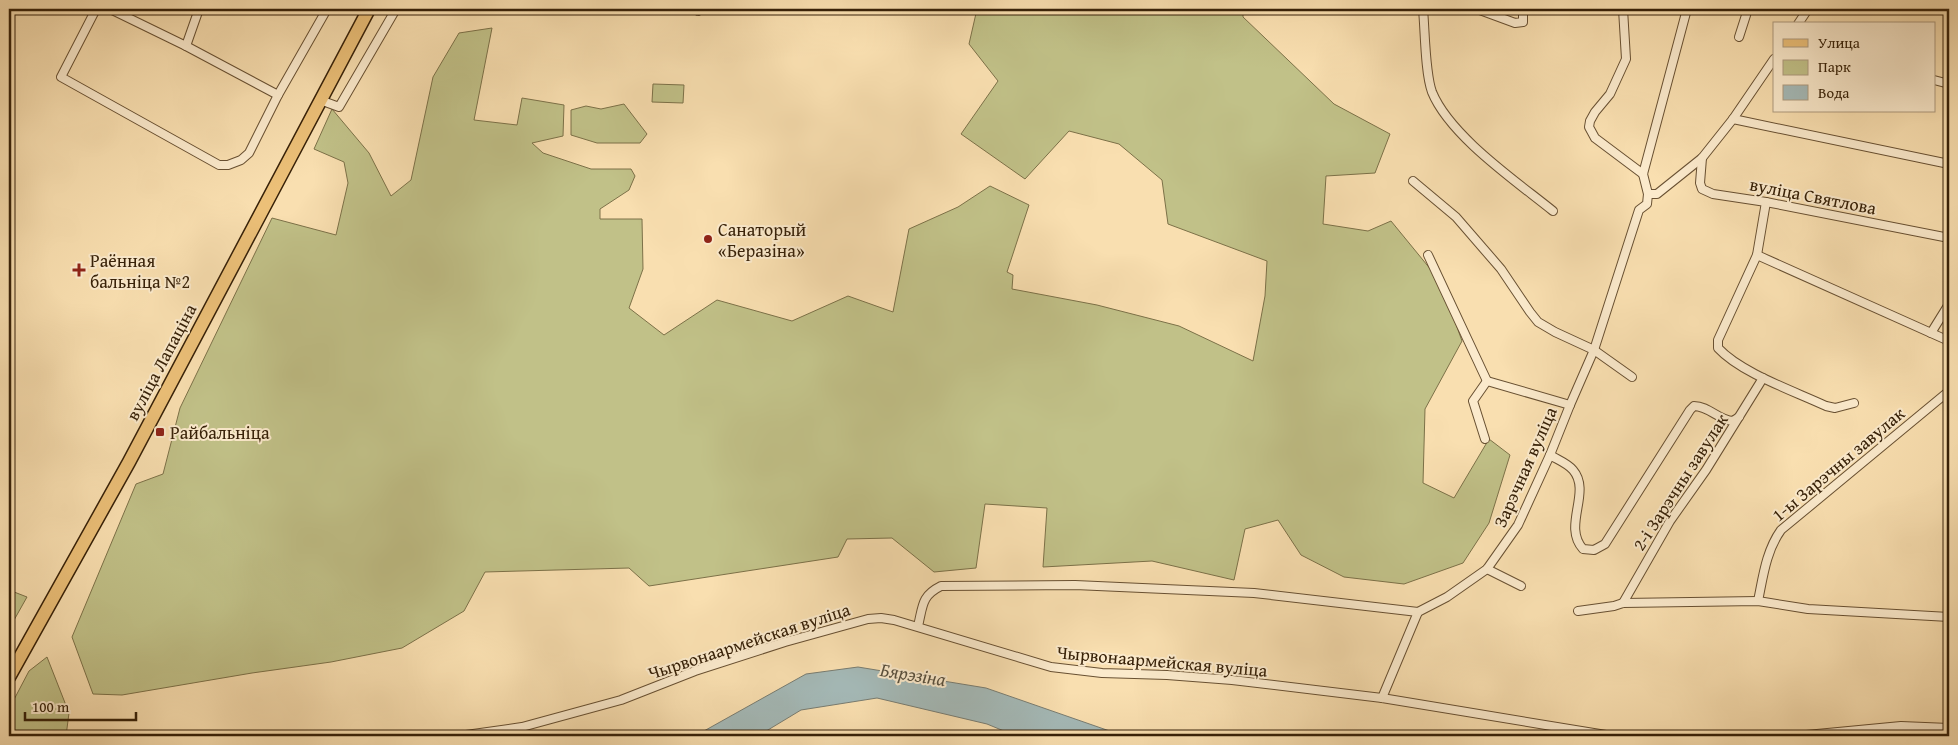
<svg xmlns="http://www.w3.org/2000/svg" width="1958" height="745" font-family="'Gentium Book Plus',serif">
	<style>
		.green { fill: #c1c188; stroke: #7c7148 }
		.water { fill: #a4b9b7; stroke: #787c71 }
		.lines { fill: none; stroke-linecap: round; stroke-linejoin: round }
		.minor-casing { stroke: #685032; stroke-width: 10 }
		.primary-casing { stroke: #372108; stroke-width: 15 }
		.minor { stroke: #fbeacc; stroke-width: 8 }
		.primary { stroke: #ecc078; stroke-width: 12 }
		.poi-dot { fill: #8f2418; stroke: #fbeacc; stroke-width: 2 }
		.labels { text-anchor: middle; dominant-baseline: central; stroke-width: 4; stroke-linejoin: round; paint-order: stroke }
		.street-label { font-size: 18px; fill: #372108; stroke: #fbeacc }
		.poi-label { font-size: 18px; fill: #372108; stroke: #fbeacc; text-anchor: start }
		.water-label { font-size: 19px; font-style: italic; fill: #584f3d; stroke: #fbeacc }
	</style>
	<rect width="100%" height="100%" fill="#f9dfb0"/>
	<filter id="stains"><feTurbulence type="fractalNoise" baseFrequency=".004" numOctaves="4"/><feColorMatrix values="0 0 0 0 .2 0 0 0 0 .09 0 0 0 0 .02 0 0 0 .5 -.17"/></filter>
	<radialGradient id="worn" r=".72"><stop offset=".6" stop-color="#630" stop-opacity="0"/><stop offset="1" stop-color="#630" stop-opacity=".3"/></radialGradient>
	<g class="green">
		<path d="M977,9h266v8l91,87 56,30 -15,39 -49,3 -3,48 45,7 23,-10 50,61 21,59 -37,68 -2,74 31,15 35,-59 21,16 -21,68 -26,40 -59,21 -60,-7 -43,-22 -23,-35 -33,9 -11,51 -82,-19 -109,6 4,-59 -62,-4 -9,64 -42,4 -42,-34 -45,1 -9,18 -189,29 -20,-18 -144,4 -21,39 -62,37 -71,14 -79,11 -130,22 -29,-1 -21,-57 64,-153 27,-10 17,-66 92,-190 64,17 12,-52 -4,-21 -30,-13 18,-40 37,44 22,43 20,-16 22,-103 26,-44 33,-5 -18,92 43,5 5,-27 42,7 -1,31 -31,7 11,10 48,16h40l4,7 -6,14 -29,19v10h42l1,50 -14,39 35,27 53,-35 75,21 56,-25 45,16 16,-83 49,-22 32,-21 39,19 -22,67 6,3 -1,14 85,16 82,21 74,35 12,-65 2,-35 -99,-37 -6,-44 -43,-36 -50,-13 -44,48 -64,-45 37,-53 -29,-37z"/>
		<path d="M653,84l31,1 -1,18 -31,-1z"/>
		<path d="M624,104l23,30 -7,9h-43l-26,-8v-25l15,-4 15,3z"/>
		<path d="M9,590l18,7 -18,32z"/>
		<path d="M47,657l22,56 -3,23h-57v-27l20,-38z"/>
	</g>
	<path class="water" d="M858,667l128,21 138,48h-108l-29,-12 -110,-26 -76,12 -43,26h-63l111,-62z"/>
	<g class="lines">
		<g class="minor-casing">
			<g id="minor">
				<path d="M96,9l-35,68 158,88h9l13,-5 8,-7 29,-58 49,-86"/>
				<path d="M110,9l76,37 92,49"/>
				<path d="M697,9l1,2"/>
				<path d="M1423,9c2,21 2,64 9,83 18,44 84,89 121,119"/>
				<path d="M1477,9l38,14 8,-1v-13"/>
				<path d="M1623,9l3,50 -16,35 -15,18 -5,9 -1,6 6,11 48,36"/>
				<path d="M1798,24l10,-15"/>
				<path d="M1739,37l9,-28"/>
				<path d="M186,46l13,-37"/>
				<path d="M1934,80l15,4"/>
				<path d="M320,100l19,7 57,-98"/>
				<path d="M1733,119l216,45"/>
				<path d="M1702,158l-2,25 2,6 11,5 53,8 183,36"/>
				<path d="M1413,181l43,36 45,52 29,43 8,10 17,10 39,18 38,27"/>
				<path d="M1648,194h9l45,-36 31,-39 41,-60"/>
				<path d="M1766,202l-9,53 -39,85v8c23,25 76,43 108,58l9,2 19,-5"/>
				<path d="M1428,255l59,126"/>
				<path d="M1757,255l192,86"/>
				<path d="M1931,333l18,-29"/>
				<path d="M1485,439l-12,-38 14,-20 83,24"/>
				<path d="M1550,455c8,5 17,8 23,15 19,22 -11,56 10,79l11,1 11,-6 85,-134 4,-4c15,0 24,14 39,15l6,-4"/>
				<path d="M1949,472l-1,2 1,8"/>
				<path d="M1487,569l34,17"/>
				<path d="M1758,601c5,-24 8,-50 23,-71l168,-139"/>
				<path d="M1623,603l47,-82 36,-51 57,-92"/>
				<path d="M1578,611l36,-5 9,-3 135,-2 50,8 141,8"/>
				<path d="M918,626c5,-20 3,-30 23,-40l134,-1 179,8 164,19"/>
				<path d="M1382,698l36,-86 29,-15 40,-28 31,-44 32,-70 20,-50 24,-55 45,-140 8,-6 1,-10 -5,-20 44,-165"/>
				<path d="M459,736l63,-9 99,-27 74,-29 90,-29 83,-23 13,-1 13,2 157,47 51,6 65,2 65,5 150,18 230,38"/>
				<path d="M1796,736l105,-10 48,2"/>
			</g>
		</g>
		<g class="primary-casing">
			<path id="primary" d="M9,677l120,-215 240,-453"/>
		</g>
		<use href="#minor" class="minor"/>
		<use href="#primary" class="primary"/>
	</g>
	<g class="poi-dot">
		<circle cx="708" cy="239" r="5"/>
		<path d="M76.5 262.5h5v5h5v5h-5v5h-5v-5h-5v-5h5z"/>
		<rect x="155" y="427" width="10" height="10" rx="2.5"/>
	</g>
	<g class="labels">
		<g class="street-label">
			<text transform="translate(1813 196) rotate(11)">вуліца Святлова</text>
			<text transform="translate(161 362) rotate(-62)">вуліца Лапаціна</text>
			<text transform="translate(1838 464) rotate(-40)">1-ы Зарэчны завулак</text>
			<text transform="translate(1525 467) rotate(-66)">Зарэчная вуліца</text>
			<text transform="translate(1680 482) rotate(-57)">2-і Зарэчны завулак</text>
			<text transform="translate(749 641) rotate(-18)">Чырвонаармейская вуліца</text>
			<text transform="translate(1162 661) rotate(5)">Чырвонаармейская вуліца</text>
		</g>
		<g class="poi-label">
			<text x="718" y="229">Санаторый<tspan x="718" dy="21">«Беразіна»</tspan></text>
			<text x="90" y="260">Раённая<tspan x="90" dy="21">бальніца №2</tspan></text>
			<text x="170" y="432">Райбальніца</text>
		</g>
		<g class="water-label">
			<text transform="translate(913 674) rotate(9)">Бярэзіна</text>
		</g>
	</g>
	<rect width="1958" height="745" fill="none" stroke="#f9dfb0" stroke-width="30"/>
	<rect x="10" y="10" width="1938" height="725" fill="none" stroke="#372108" stroke-width="2.5"/>
	<rect x="15" y="15" width="1928" height="715" fill="none" stroke="#372108"/>
	<rect x="1773" y="22" width="162" height="90" fill="#fbeacc" stroke="#ad9a7e"/>
	<rect x="1783" y="39" width="25" height="8" fill="#ecc078" stroke="#ad9a7e"/>
	<text x="1818" y="48" font-size="15" fill="#372108">Улица</text>
	<rect x="1783" y="60" width="25" height="15" fill="#c1c188" stroke="#ad9a7e"/>
	<text x="1818" y="72" font-size="15" fill="#372108">Парк</text>
	<rect x="1783" y="85" width="25" height="15" fill="#a4b9b7" stroke="#ad9a7e"/>
	<text x="1818" y="98" font-size="15" fill="#372108">Вода</text>
	<path d="M25 712v8h111v-8" fill="none" stroke="#372108" stroke-width="2.5"/>
	<text x="32" y="712" font-size="15" fill="#372108" stroke="#fbeacc" stroke-width="4" paint-order="stroke">100 m</text>
	<rect width="100%" height="100%" filter="url(#stains)"/>
	<rect width="100%" height="100%" fill="url(#worn)"/>
</svg>
